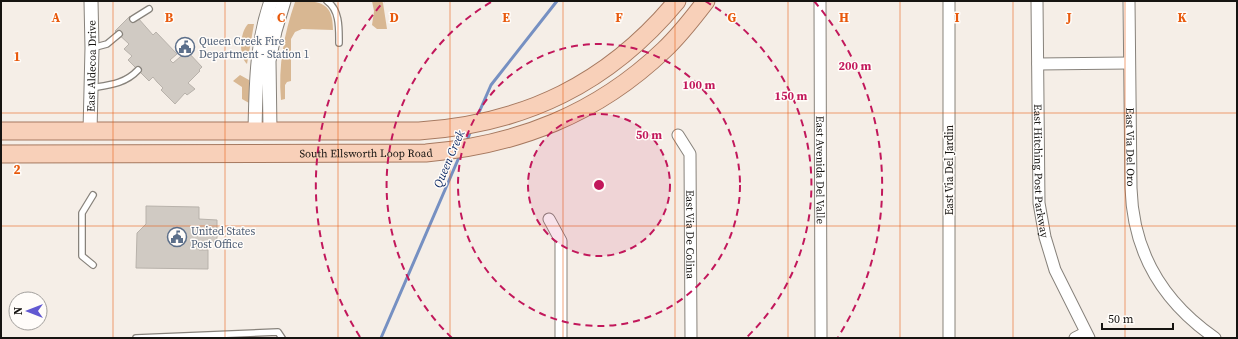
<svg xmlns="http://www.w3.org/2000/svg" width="1238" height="339" font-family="'Source Serif 4',serif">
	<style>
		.green { fill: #d8b792 }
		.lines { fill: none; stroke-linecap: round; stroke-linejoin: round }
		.stream { stroke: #7690c2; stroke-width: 3 }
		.building { fill: #d0cac3; stroke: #b8b2ab }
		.service-casing { stroke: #87827b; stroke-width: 8 }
		.minor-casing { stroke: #87827b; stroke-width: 13 }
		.tertiary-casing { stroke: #87827b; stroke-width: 15 }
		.primary-casing { stroke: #a67960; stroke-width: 19 }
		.service { stroke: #fff; stroke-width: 5.5 }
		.minor { stroke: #fff; stroke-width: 11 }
		.tertiary { stroke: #fff; stroke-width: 13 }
		.primary { stroke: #f8d0b9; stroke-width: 17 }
		.grid { fill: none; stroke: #e8590c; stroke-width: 1; stroke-opacity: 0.55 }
		.ring { fill: none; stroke: #c2185b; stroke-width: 2; stroke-dasharray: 7 5 }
		.labels { text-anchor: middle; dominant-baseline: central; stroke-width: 3; stroke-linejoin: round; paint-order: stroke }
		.service-label { font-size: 11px; fill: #4e5e75; stroke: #fffcf9; text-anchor: start }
		.street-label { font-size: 11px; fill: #161411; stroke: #fffcf9 }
		.water-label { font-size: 12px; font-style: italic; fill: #0d2a65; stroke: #fffcf9 }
		.grid-label { font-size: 13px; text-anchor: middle; font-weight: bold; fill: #e8590c; stroke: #fffcf9; stroke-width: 3; stroke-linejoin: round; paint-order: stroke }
		.centre { fill: #c2185b; stroke: #fffcf9; stroke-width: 2 }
		.ring-label { font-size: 12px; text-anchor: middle; font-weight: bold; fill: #c2185b; stroke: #fffcf9; stroke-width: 3; stroke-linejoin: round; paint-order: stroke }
	</style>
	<rect width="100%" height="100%" fill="#f5eee7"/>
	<g class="green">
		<path d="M298,1c23,0 35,2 35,29l-31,-1 -7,3 -4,7v42l-4,1 -2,3v14l-4,1c-3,-34 3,-66 14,-98z"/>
		<path d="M372,1h10l1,2 4,26h-10l-5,-4 2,-14z"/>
		<path d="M248,24h6l-7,40c-9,-8 -7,-32 1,-40z"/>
		<path d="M240,75l9,5v23l-7,-4v-12l-9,-6z"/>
	</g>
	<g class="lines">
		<g class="stream">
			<path d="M477,117l14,-32 66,-84"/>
			<path d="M467,141l4,-11"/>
			<path d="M381,338l79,-183"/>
		</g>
	</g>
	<g class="building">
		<path d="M130,16l5,6 3,-4 15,17 3,-3 21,22 -7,6 3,3 14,-12 15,16 -3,3 1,1 -12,12 7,6 -8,6 -2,-2 -10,11 -14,-14 2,-2 -6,-6 -4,-5 -4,4 -21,-21 4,-4 -8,-7 5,-5 -14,-13z"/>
		<path d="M146,206l53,1v12l18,1v22h-18v8h9v19l-72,-1 1,-35 9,-9z"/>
	</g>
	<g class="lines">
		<g class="service-casing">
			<g id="service">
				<path d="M327,1c13,9 12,28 12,42"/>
				<path d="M133,19l16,-10"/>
				<path d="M92,48l15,-4 12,-10"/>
				<path d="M91,88c18,-3 34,-4 47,-18"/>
				<path d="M93,265l-11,-9v-43l11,-18"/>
				<path d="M136,338l142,-6 4,6"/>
			</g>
		</g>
		<g class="minor-casing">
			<g id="minor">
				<path id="s1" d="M820,1l1,337"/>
				<path id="s2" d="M1037,1l2,202 6,34 10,33 34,68"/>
				<path id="s3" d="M1129,1l2,187c2,65 32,114 84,150"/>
				<path d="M1038,64l91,-1"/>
				<path id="s4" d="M678,135l12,19 1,184"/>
				<path d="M549,219l12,22v97"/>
				<path d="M949,338v-337"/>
				<path d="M1075,338l10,-5"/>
			</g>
		</g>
		<g class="tertiary-casing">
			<g id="tertiary">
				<path id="s5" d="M90,131l2,-83 -1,-47"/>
				<path d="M255,131c1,-45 1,-87 16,-130"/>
				<path d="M270,131l-1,-70 6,-30 9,-30"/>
			</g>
		</g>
		<g class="primary-casing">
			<g id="primary">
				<path d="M1,131h418c106,-7 190,-48 258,-130"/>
				<path id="s6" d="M1,154l425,-1c92,-8 171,-39 238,-103 16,-15 29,-32 42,-49"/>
			</g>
		</g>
		<use href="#service" class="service"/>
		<use href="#minor" class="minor"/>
		<use href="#tertiary" class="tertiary"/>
		<use href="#primary" class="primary"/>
	</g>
	<path class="grid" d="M113,1v337M225,1v337M338,1v337M450,1v337M563,1v337M675,1v337M788,1v337M900,1v337M1013,1v337M1125,1v337M1,113h1236M1,226h1236"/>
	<circle cx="599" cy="185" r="71" fill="#c2185b" fill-opacity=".12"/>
	<g class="ring">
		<circle cx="599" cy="185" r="71"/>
		<circle cx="599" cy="185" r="141"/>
		<path d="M452 338A212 212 0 0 1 493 1M705 1A212 212 0 0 1 746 338"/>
		<path d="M360 337A283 283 0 0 1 384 1M814 1A283 283 0 0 1 838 337"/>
	</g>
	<defs>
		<g id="civic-ring" transform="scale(1)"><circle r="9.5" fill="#fffcf9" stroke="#5c6f8a" stroke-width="1.5"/><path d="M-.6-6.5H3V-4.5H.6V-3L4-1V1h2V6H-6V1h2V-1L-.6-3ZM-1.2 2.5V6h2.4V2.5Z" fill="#5c6f8a"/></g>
	</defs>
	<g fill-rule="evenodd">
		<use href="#civic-ring" x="185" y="47"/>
		<use href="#civic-ring" x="177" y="237"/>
	</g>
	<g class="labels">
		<g class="service-label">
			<text x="199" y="41">Queen Creek Fire<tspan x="199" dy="13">Department - Station 1</tspan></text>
			<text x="191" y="231">United States<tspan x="191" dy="13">Post Office</tspan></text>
		</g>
		<g class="street-label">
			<text stroke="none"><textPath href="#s5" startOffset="65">East Aldecoa Drive</textPath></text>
			<text stroke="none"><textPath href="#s3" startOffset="146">East Via Del Oro</textPath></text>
			<text stroke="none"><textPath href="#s6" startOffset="365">South Ellsworth Loop Road</textPath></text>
			<text stroke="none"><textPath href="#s1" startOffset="169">East Avenida Del Valle</textPath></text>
			<text transform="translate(949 170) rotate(-90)">East Via Del Jardin</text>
			<text stroke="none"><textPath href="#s2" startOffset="170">East Hitching Post Parkway</textPath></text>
			<text stroke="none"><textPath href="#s4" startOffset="103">East Via De Colina</textPath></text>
		</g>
		<g class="water-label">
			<text transform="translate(449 159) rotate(-67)">Queen Creek</text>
		</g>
	</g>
	<g class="grid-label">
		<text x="56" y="22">A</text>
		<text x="169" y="22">B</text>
		<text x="281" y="22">C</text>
		<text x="394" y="22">D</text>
		<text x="506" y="22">E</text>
		<text x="619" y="22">F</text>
		<text x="732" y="22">G</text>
		<text x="844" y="22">H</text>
		<text x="957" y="22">I</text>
		<text x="1069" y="22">J</text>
		<text x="1182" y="22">K</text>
		<text x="17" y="61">1</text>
		<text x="17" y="174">2</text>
	</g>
	<circle cx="599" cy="185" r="6" class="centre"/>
	<g class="ring-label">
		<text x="855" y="70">200 m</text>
		<text x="699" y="89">100 m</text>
		<text x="791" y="100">150 m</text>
		<text x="649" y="139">50 m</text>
	</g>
	<rect width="1238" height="339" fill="none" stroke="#161411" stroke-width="4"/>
	<g transform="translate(28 311) rotate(270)"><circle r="19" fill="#fffcf9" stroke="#a29f9c"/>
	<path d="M0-3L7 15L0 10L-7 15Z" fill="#6158d1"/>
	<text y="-6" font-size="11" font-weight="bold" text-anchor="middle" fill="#161411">N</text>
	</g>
	<path d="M1102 323v6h71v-6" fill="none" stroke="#161411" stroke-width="2"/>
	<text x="1108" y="323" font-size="12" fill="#161411" stroke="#fffcf9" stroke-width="3" paint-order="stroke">50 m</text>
</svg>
